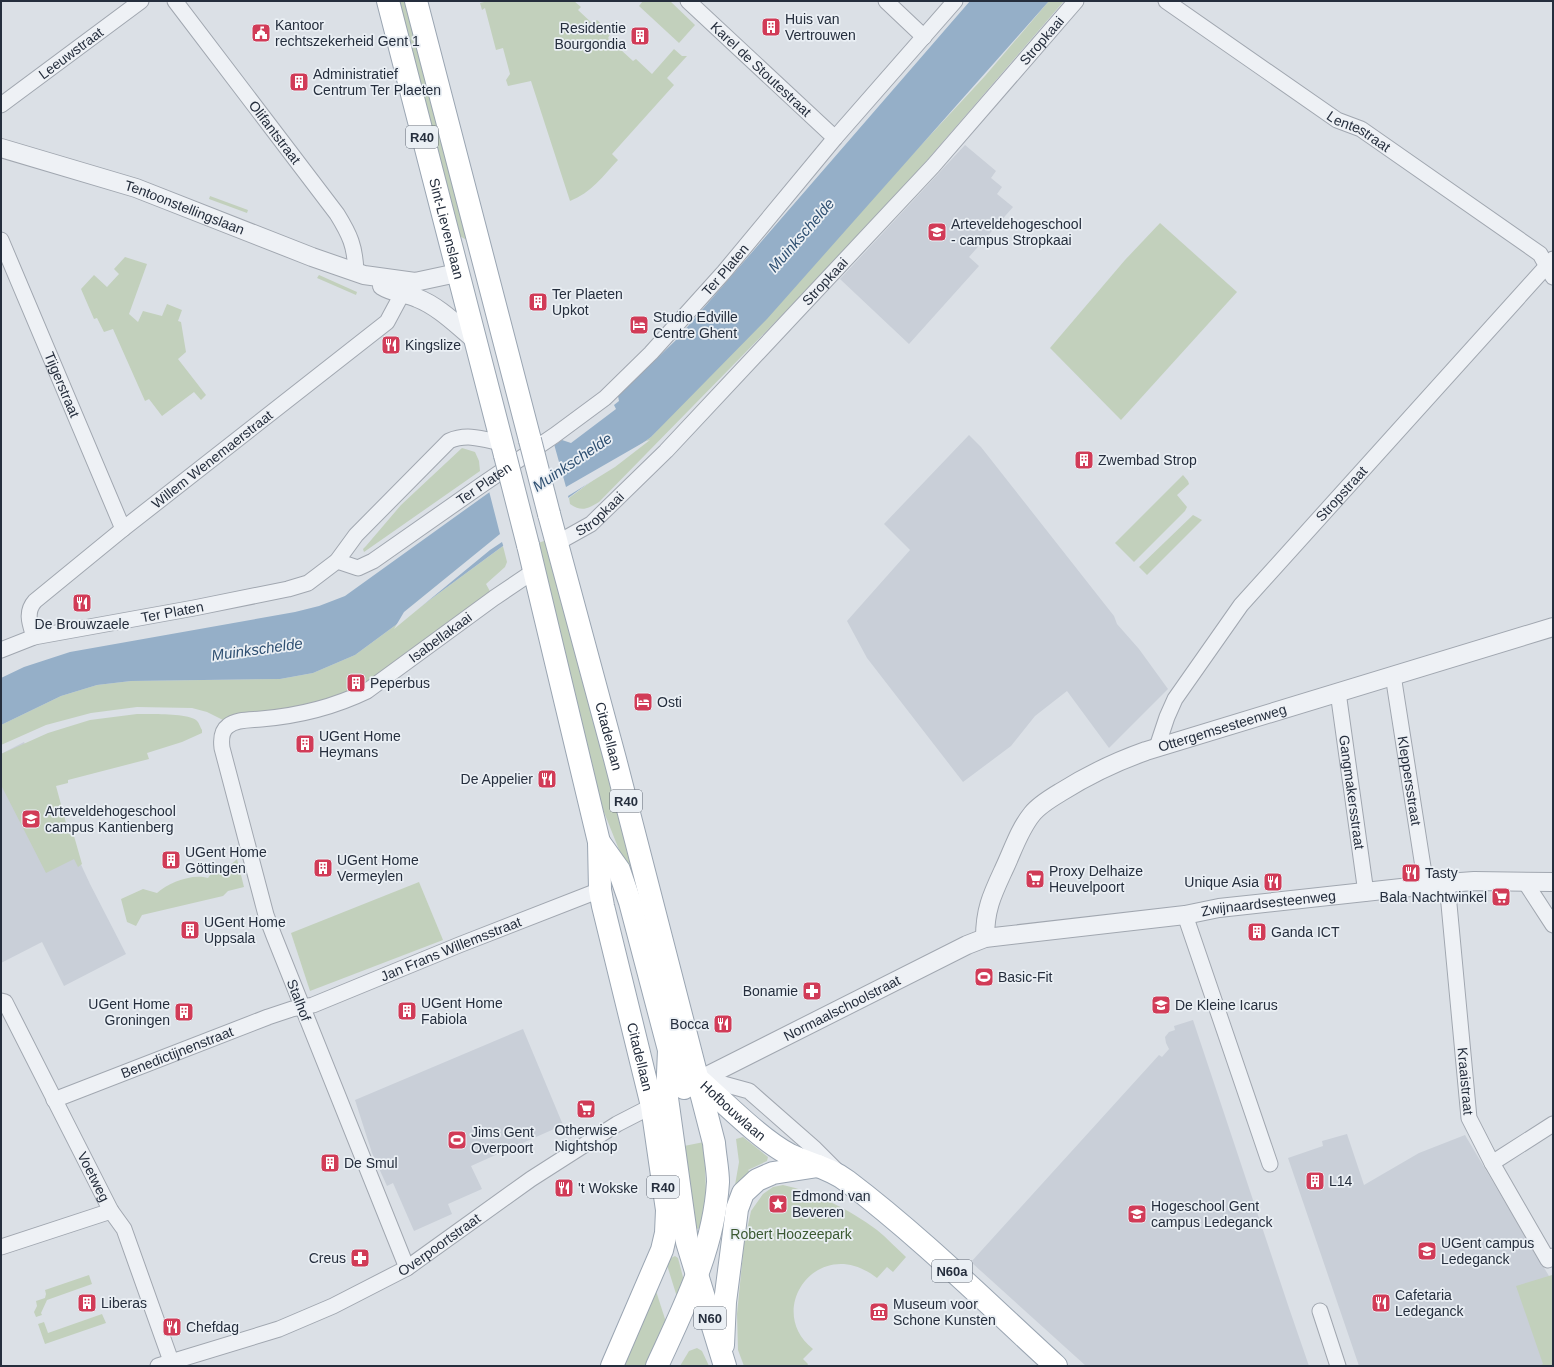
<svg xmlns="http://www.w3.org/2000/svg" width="1554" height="1367" font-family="Helvetica,sans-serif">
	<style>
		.built { fill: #c9cfd8 }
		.green { fill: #c2d0bc }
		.water { fill: #95afc8 }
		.pier { fill: #dbe0e6 }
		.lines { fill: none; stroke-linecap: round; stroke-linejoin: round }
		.minor-casing { stroke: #a1a7b0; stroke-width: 17 }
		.tertiary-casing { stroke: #a1a7b0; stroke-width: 20 }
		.primary-casing { stroke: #9aa5b2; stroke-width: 24 }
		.minor { stroke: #eef1f5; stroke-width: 15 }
		.tertiary { stroke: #eef1f5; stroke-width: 18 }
		.primary { stroke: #fff; stroke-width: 22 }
		.primary-bridge-casing { stroke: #9aa5b2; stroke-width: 24; stroke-linecap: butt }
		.primary-bridge { stroke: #fff; stroke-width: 22 }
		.labels { text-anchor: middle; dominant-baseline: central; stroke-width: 3.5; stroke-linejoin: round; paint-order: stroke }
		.shield { fill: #eaeff4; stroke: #606874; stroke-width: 1 }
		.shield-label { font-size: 13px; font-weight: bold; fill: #252e3d }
		.poi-label { font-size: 14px; fill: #252e3d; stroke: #eaeff4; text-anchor: start }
		.street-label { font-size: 14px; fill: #252e3d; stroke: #eaeff4 }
		.park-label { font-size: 14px; fill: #3b5932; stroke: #eaeff4 }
		.water-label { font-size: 15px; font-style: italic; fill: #2e4f71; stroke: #eaeff4 }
	</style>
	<rect width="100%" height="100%" fill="#dbe0e6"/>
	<g class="built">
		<path d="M965,145l31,26 -5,7 11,9 -5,7 16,13 -44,50 10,9 -70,78 -69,-65z"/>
		<path d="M969,435l12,12 133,169 3,8 22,25 29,40 -59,59 -42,-57 -32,25 -24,30 -48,36 -96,-124 -20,-37 63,-71 -26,-26z"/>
		<path d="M24,742l66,142 36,70 -62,32 -22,-44 -41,21v-209z"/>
		<path d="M1193,1020l96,288 20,58h-223l-115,-104 188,-207 3,2 7,-8 -3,-6 -1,-6 4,-5 6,-2 -1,-4z"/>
		<path d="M523,1029l40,96 -92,41 11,23 -34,15 4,10 -38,17 -21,-48 -6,3 -15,-33 -17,-53z"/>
		<path d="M1347,1134l17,51 55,-32 46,-18 84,141h4v90h-194l-71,-208 35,-12 -1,-5z"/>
	</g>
	<g class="green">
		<path d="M398,1h11l61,241 -12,-7z"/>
		<path d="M488,1h86l7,6 -3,3 15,14 4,-4 14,13 -3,5 25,23 3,-2 16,15 22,-25 8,7h5l-20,22 7,7 -62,69 6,6c-15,16 -27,33 -48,41l-39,-120 -23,5 -2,-6 4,-6 -7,-26 -7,2 -11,-42 -3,2 -2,-7z"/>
		<path d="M643,1h27l25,24 -16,18 -40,-37z"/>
		<path d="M1049,1h15l-159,185 -68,73 -238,243c-12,7 -17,10 -29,2l-1,-6 82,-61 334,-361z"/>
		<path d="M210,196l38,14 -1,3 -38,-14z"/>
		<path d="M1160,223l77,69 -116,128 -71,-72 75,-88z"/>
		<path d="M125,257l22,7 -18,50 9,8 5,-11 19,5 5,-12 15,6 -4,11 3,1 5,30 -8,7 28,36 -5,5 -7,-8 -32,24 -13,-17 -4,2 -32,-72 -9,3 -7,-14 -3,1 -13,-30 13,-14 13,12 12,-13 -5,-5z"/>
		<path d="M319,275l38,17 -1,3 -39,-17z"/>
		<path d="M462,448l13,4 4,9 1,10 -116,81 -1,-3 3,-3 35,-41z"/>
		<path d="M1183,475l5,6 1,3 -12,11 10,12 -2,4 -51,51 -19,-19z"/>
		<path d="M1193,515l9,5 -55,55 -8,-8z"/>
		<path d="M547,540l134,500 -46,-150 -35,-88 -62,-259z"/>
		<path d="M503,546l4,16 -2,5 -19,17 6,11 -144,101 -121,26 -20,-10 -15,-4 -55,-1 -46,6 -45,12 -45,20v-20l60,-29 36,-11 34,-4 149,-2 33,-6 42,-18z"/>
		<path d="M137,714c12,0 50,-1 59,6 3,2 4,7 6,10v3l-20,9 -35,11 2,6 -81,21v3l-12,3 13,48 5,2 8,28 -4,3 -4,-8 -28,14 -45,-88v-31l47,-21 42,-13z"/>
		<path d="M237,859l7,28 -16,4 -5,5 -81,19 -6,11 -9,-4 -6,-23 22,-10 14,4c11,-10 35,-20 51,-15 10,-14 18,-7 29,-19z"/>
		<path d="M419,882l24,58 -133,51 -19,-58z"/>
		<path d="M743,1137l25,20 -1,4 -19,9 6,6 -19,9 4,-23 -3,-23z"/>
		<path d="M704,1142l2,51 -4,33 -4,3 -2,-1 -12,-82z"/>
		<path d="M783,1185c32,7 67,25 94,45 10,8 19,18 29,27l-13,15 -6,-5 -10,11c-58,-46 -114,32 -64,71l-10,10 5,5 -1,2h-63l-6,-16 -1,-36 7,-70 7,-33 12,-17 10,-7z"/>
		<path d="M675,1256l3,2 6,23 -7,16 -10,-32 4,-7z"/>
		<path d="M89,1275l3,9 -45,16 -6,13 1,2 -6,2 -2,-5 3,-6 -1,-5 9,-3 1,-4 -1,-4z"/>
		<path d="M1552,1275l1,91h-14l4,-2 -27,-78z"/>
		<path d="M656,1291l10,31 -20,44h-24z"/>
		<path d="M102,1314l4,9 -61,21 -7,-20 6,-2 4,11z"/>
		<path d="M697,1348l5,3 7,15h-29l9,-15z"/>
	</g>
	<path class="water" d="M970,1h79l-282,318 -116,118 -296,218 -42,18 -33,6 -149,2 -34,4 -36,11 -60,29v-47l23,-11 46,-15 225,-40 24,-6 26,-10 217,-156 9,3 45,-34 -2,-4 5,-4 -1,-5 57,-55z"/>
	<path class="pier" d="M650,440l-35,27 -47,29 1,4 -65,48 -2,-6 -12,8 -96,79 10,-17 96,-78 -11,-43 65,-47 12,43 80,-46z"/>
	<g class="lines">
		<g class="minor-casing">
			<g id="minor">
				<path id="s1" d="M175,1l162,213c13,21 18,32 19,58"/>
				<path id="s2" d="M688,1l147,137"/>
				<path d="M886,1l38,36"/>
				<path id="s3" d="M1166,1l171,119 24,9 179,125 13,23"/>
				<path id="s4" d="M1,105l140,-104"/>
				<path id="s5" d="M1,240l122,289"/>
				<path id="s6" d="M557,543l34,-19 75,-73 267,-285 143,-165"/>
				<path id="s7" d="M337,561l21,7 15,-7 110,-77 72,-49 50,-37 46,-45 73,-81 111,-134 120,-137"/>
				<path id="s8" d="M34,637c-4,-13 -9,-25 1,-36l88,-72 264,-207 15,-28 2,-11"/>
				<path id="s9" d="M1,650l33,-13 160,-29 94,-19 20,-6 29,-22 19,-26 93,-94c18,-8 34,-2 52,2"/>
				<path id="s10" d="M1393,675l33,211"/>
				<path id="s11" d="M1338,692l28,201"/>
				<path id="s12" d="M1157,747l10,-30 8,-18 66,-94 312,-346"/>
				<path d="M1525,882l28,43"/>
				<path id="s13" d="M1447,883l22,235 23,45 56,97 5,-4"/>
				<path d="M1185,915l85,249"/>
				<path id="s14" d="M1,1001l4,1 106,209 13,18 47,132"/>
				<path d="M700,1080h9l40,11 66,58 21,21"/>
				<path id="s15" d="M54,1100l214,-83 24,-8 21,-4 146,-60 141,-55"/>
				<path d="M1492,1163l61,-39"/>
				<path d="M1,1247l110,-36"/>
				<path id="s16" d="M407,1268l-133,-332 -8,-21 -44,-167c-1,-8 -1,-17 6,-22 8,-7 23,-6 33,-7 36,-3 73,-12 106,-28l127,-93 40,-27"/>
				<path d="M1320,1311l18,55"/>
				<path id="s17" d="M158,1366l121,-37 54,-23 74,-38 124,-89 86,-55 35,-18"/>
			</g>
		</g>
		<g class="tertiary-casing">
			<g id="tertiary">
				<path id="s18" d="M1,148l135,40 176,69 52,18 51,7 42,-9"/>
				<path d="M382,286c11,7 23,7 35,12 21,8 40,27 57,41"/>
				<path id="s19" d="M985,938c0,-29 7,-43 19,-69 9,-19 15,-39 28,-55 7,-9 19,-16 29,-22 27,-17 54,-30 85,-41l407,-124"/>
				<path id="s20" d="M699,1080l268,-135 18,-7 200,-23 34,-7 228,-25 27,-2 79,1"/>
			</g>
		</g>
		<g class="primary-casing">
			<g id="primary">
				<path id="s21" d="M388,1l117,454"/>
				<path d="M416,1l114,439"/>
				<path id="s22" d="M549,514l66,245 99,384c1,13 4,27 4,39 -4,67 -34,125 -61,184"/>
				<path id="s23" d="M528,545l71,297 1,48 3,16 49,200 15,104 -1,23 -4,17 -50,116"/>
				<path d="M599,842l20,28 11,32 39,148 15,38"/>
				<path d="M669,1050l-2,48 20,144 38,124"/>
				<path id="s24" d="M699,1080c25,22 62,60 91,75 19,9 40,13 57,26 74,56 141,123 209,185"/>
				<path d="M723,1345l2,-43 12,-93 6,-16 14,-13 16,-7 45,-7"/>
			</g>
		</g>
		<use href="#minor" class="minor"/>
		<use href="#tertiary" class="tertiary"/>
		<use href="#primary" class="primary"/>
		<g class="primary-bridge-casing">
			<g id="primary-bridge">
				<path d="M530,440l19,74"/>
				<path d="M505,455l23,90"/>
			</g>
		</g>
		<use href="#primary-bridge" class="primary-bridge"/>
	</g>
	<defs>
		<g id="building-square" transform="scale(1)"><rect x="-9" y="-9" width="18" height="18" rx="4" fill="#d13b57" stroke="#eaeff4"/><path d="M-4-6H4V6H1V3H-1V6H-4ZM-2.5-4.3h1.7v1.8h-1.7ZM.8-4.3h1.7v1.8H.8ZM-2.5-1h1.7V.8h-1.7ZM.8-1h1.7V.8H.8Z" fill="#fff"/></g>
		<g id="civic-square" transform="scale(1)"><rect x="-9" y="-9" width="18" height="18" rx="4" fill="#d13b57" stroke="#eaeff4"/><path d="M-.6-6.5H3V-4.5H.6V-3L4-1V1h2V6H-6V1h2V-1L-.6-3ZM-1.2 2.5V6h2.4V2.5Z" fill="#fff"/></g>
		<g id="university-square" transform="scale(1)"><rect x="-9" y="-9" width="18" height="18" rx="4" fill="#d13b57" stroke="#eaeff4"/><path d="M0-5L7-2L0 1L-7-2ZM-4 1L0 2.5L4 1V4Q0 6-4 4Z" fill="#fff"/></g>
		<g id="hotel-square" transform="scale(1)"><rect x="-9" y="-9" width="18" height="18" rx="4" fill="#d13b57" stroke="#eaeff4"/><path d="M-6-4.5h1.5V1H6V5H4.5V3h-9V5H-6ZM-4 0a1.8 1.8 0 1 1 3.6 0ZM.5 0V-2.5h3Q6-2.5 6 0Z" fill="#fff"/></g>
		<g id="restaurant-square" transform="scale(1)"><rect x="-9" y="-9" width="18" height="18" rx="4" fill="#d13b57" stroke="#eaeff4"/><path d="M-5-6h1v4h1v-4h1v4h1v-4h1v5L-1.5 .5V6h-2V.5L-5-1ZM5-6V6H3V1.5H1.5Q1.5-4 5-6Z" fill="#fff"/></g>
		<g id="supermarket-square" transform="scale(1)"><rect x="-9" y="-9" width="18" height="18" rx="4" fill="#d13b57" stroke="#eaeff4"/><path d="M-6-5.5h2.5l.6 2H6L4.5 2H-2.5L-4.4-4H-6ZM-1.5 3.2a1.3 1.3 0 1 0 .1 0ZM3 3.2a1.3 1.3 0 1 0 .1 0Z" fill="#fff"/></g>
		<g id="stadium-square" transform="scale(1)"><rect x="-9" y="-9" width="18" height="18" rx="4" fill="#d13b57" stroke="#eaeff4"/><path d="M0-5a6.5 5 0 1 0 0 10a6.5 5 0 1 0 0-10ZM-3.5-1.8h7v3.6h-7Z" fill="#fff"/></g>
		<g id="pharmacy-square" transform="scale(1)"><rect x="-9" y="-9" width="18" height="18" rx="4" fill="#d13b57" stroke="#eaeff4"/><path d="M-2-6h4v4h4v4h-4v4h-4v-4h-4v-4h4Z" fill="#fff"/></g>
		<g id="school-square" transform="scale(1)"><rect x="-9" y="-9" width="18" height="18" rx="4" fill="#d13b57" stroke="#eaeff4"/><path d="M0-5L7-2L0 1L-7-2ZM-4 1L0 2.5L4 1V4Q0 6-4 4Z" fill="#fff"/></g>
		<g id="sight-square" transform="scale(1)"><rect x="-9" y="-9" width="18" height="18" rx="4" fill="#d13b57" stroke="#eaeff4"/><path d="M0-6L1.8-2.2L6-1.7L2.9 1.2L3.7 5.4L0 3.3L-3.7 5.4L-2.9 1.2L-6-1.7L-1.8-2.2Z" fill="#fff"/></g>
		<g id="museum-square" transform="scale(1)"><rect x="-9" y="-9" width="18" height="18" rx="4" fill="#d13b57" stroke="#eaeff4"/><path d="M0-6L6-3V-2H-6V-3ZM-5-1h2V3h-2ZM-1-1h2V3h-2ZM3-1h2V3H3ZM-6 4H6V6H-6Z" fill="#fff"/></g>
	</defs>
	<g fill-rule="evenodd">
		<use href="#building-square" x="771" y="27"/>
		<use href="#civic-square" x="261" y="33"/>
		<use href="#building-square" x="640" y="36"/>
		<use href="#building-square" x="299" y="82"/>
		<use href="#university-square" x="937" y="232"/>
		<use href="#building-square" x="538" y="302"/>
		<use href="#hotel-square" x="639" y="325"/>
		<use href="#restaurant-square" x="391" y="345"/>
		<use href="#building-square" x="1084" y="460"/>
		<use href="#restaurant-square" x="82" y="603"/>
		<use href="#building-square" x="356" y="683"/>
		<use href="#hotel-square" x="643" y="702"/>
		<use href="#building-square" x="305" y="744"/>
		<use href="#restaurant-square" x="547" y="779"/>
		<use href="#university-square" x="31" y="819"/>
		<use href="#building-square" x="171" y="860"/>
		<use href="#building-square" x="323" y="868"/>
		<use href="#restaurant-square" x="1411" y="873"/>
		<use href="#supermarket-square" x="1035" y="879"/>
		<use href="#restaurant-square" x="1273" y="882"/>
		<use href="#supermarket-square" x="1501" y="897"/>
		<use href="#building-square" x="190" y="930"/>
		<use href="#building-square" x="1257" y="932"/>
		<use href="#stadium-square" x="984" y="977"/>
		<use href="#pharmacy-square" x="812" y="991"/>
		<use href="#school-square" x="1161" y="1005"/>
		<use href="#building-square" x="407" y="1011"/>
		<use href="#building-square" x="184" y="1012"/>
		<use href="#restaurant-square" x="723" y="1024"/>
		<use href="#supermarket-square" x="586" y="1109"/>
		<use href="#stadium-square" x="457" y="1140"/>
		<use href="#building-square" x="330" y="1163"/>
		<use href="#building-square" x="1315" y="1181"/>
		<use href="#restaurant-square" x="564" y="1188"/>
		<use href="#sight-square" x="778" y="1204"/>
		<use href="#university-square" x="1137" y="1214"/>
		<use href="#university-square" x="1427" y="1251"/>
		<use href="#pharmacy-square" x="360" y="1258"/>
		<use href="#building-square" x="87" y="1303"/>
		<use href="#restaurant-square" x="1381" y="1303"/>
		<use href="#museum-square" x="879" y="1312"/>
		<use href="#restaurant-square" x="172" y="1327"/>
	</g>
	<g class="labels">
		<g class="shield">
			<rect x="406" y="126" width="32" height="22" rx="3"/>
			<rect x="610" y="790" width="32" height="22" rx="3"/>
			<rect x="647" y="1176" width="32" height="22" rx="3"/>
			<rect x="932" y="1260" width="40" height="22" rx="3"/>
			<rect x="694" y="1307" width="32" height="22" rx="3"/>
		</g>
		<g class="shield-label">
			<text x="422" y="137">R40</text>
			<text x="626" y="801">R40</text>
			<text x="663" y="1187">R40</text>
			<text x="952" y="1271">N60a</text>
			<text x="710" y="1318">N60</text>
		</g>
		<g class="poi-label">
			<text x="785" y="19">Huis van<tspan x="785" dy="16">Vertrouwen</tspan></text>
			<text x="275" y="25">Kantoor<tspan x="275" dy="16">rechtszekerheid Gent 1</tspan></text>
			<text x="626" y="28" text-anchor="end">Residentie<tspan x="626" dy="16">Bourgondia</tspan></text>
			<text x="313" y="74">Administratief<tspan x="313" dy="16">Centrum Ter Plaeten</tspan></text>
			<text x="951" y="224">Arteveldehogeschool<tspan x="951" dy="16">- campus Stropkaai</tspan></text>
			<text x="552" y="294">Ter Plaeten<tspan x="552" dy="16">Upkot</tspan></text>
			<text x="653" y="317">Studio Edville<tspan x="653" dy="16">Centre Ghent</tspan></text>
			<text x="405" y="345">Kingslize</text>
			<text x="1098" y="460">Zwembad Strop</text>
			<text x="82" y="624" text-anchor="middle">De Brouwzaele</text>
			<text x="370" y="683">Peperbus</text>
			<text x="657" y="702">Osti</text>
			<text x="319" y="736">UGent Home<tspan x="319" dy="16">Heymans</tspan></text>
			<text x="533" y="779" text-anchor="end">De Appelier</text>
			<text x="45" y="811">Arteveldehogeschool<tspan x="45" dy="16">campus Kantienberg</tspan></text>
			<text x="185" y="852">UGent Home<tspan x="185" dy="16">Göttingen</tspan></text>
			<text x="337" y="860">UGent Home<tspan x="337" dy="16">Vermeylen</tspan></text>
			<text x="1049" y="871">Proxy Delhaize<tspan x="1049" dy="16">Heuvelpoort</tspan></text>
			<text x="1425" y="873">Tasty</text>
			<text x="1259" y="882" text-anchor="end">Unique Asia</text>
			<text x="1487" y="897" text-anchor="end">Bala Nachtwinkel</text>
			<text x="204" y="922">UGent Home<tspan x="204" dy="16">Uppsala</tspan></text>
			<text x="1271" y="932">Ganda ICT</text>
			<text x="998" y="977">Basic-Fit</text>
			<text x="798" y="991" text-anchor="end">Bonamie</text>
			<text x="421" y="1003">UGent Home<tspan x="421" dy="16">Fabiola</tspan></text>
			<text x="170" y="1004" text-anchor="end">UGent Home<tspan x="170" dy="16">Groningen</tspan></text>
			<text x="1175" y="1005">De Kleine Icarus</text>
			<text x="709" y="1024" text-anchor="end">Bocca</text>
			<text x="586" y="1130" text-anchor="middle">Otherwise<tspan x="586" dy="16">Nightshop</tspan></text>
			<text x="471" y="1132">Jims Gent<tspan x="471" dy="16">Overpoort</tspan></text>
			<text x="344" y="1163">De Smul</text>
			<text x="1329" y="1181">L14</text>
			<text x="578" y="1188">'t Wokske</text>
			<text x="792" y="1196">Edmond van<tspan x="792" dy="16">Beveren</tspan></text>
			<text x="1151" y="1206">Hogeschool Gent<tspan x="1151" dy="16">campus Ledeganck</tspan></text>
			<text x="1441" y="1243">UGent campus<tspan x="1441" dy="16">Ledeganck</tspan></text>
			<text x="346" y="1258" text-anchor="end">Creus</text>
			<text x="1395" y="1295">Cafetaria<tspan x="1395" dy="16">Ledeganck</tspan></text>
			<text x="101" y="1303">Liberas</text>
			<text x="893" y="1304">Museum voor<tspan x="893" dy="16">Schone Kunsten</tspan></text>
			<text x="186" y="1327">Chefdag</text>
		</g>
		<g class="street-label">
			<text stroke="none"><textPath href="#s6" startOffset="700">Stropkaai</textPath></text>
			<text stroke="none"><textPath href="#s4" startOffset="87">Leeuwstraat</textPath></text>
			<text stroke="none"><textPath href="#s2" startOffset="100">Karel de Stoutestraat</textPath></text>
			<text stroke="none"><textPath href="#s3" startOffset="233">Lentestraat</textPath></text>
			<text stroke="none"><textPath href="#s1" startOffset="165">Olifantstraat</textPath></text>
			<text stroke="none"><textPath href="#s18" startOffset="193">Tentoonstellingslaan</textPath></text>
			<text stroke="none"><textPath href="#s21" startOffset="235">Sint-Lievenslaan</textPath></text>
			<text stroke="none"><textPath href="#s7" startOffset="498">Ter Platen</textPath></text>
			<text stroke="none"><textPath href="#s6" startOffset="376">Stropkaai</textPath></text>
			<text stroke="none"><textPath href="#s5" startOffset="157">Tijgerstraat</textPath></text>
			<text stroke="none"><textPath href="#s8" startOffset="265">Willem Wenemaerstraat</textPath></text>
			<text stroke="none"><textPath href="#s7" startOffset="174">Ter Platen</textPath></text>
			<text stroke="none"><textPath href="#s12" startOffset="316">Stropstraat</textPath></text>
			<text stroke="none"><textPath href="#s6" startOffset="52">Stropkaai</textPath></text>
			<text stroke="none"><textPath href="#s9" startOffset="176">Ter Platen</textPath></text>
			<text stroke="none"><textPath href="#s16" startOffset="812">Isabellakaai</textPath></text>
			<text stroke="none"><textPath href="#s19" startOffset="345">Ottergemsesteenweg</textPath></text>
			<text stroke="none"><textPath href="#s22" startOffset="230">Citadellaan</textPath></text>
			<text stroke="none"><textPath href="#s10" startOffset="107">Kleppersstraat</textPath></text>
			<text stroke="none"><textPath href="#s11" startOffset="101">Gangmakersstraat</textPath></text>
			<text stroke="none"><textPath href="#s20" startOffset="605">Zwijnaardsesteenweg</textPath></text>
			<text stroke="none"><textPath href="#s15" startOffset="425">Jan Frans Willemsstraat</textPath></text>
			<text transform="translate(299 1000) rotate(69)">Stalhof</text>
			<text stroke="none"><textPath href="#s20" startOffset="160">Normaalschoolstraat</textPath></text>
			<text stroke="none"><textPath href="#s15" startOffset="132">Benedictijnenstraat</textPath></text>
			<text stroke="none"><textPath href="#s23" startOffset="525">Citadellaan</textPath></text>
			<text stroke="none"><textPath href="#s13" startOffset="199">Kraaistraat</textPath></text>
			<text stroke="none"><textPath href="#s24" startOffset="46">Hofbouwlaan</textPath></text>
			<text stroke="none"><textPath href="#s14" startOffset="200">Voetweg</textPath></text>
			<text stroke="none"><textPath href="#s17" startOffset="308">Overpoortstraat</textPath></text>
		</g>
		<g class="park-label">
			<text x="791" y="1234">Robert Hoozeepark</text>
		</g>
		<g class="water-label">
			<text transform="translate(801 235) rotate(-49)">Muinkschelde</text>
			<text transform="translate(572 462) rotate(-34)">Muinkschelde</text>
			<text transform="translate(257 649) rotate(-8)">Muinkschelde</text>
		</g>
	</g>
	<rect width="1554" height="1367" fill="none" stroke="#252e3d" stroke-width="4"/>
</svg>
